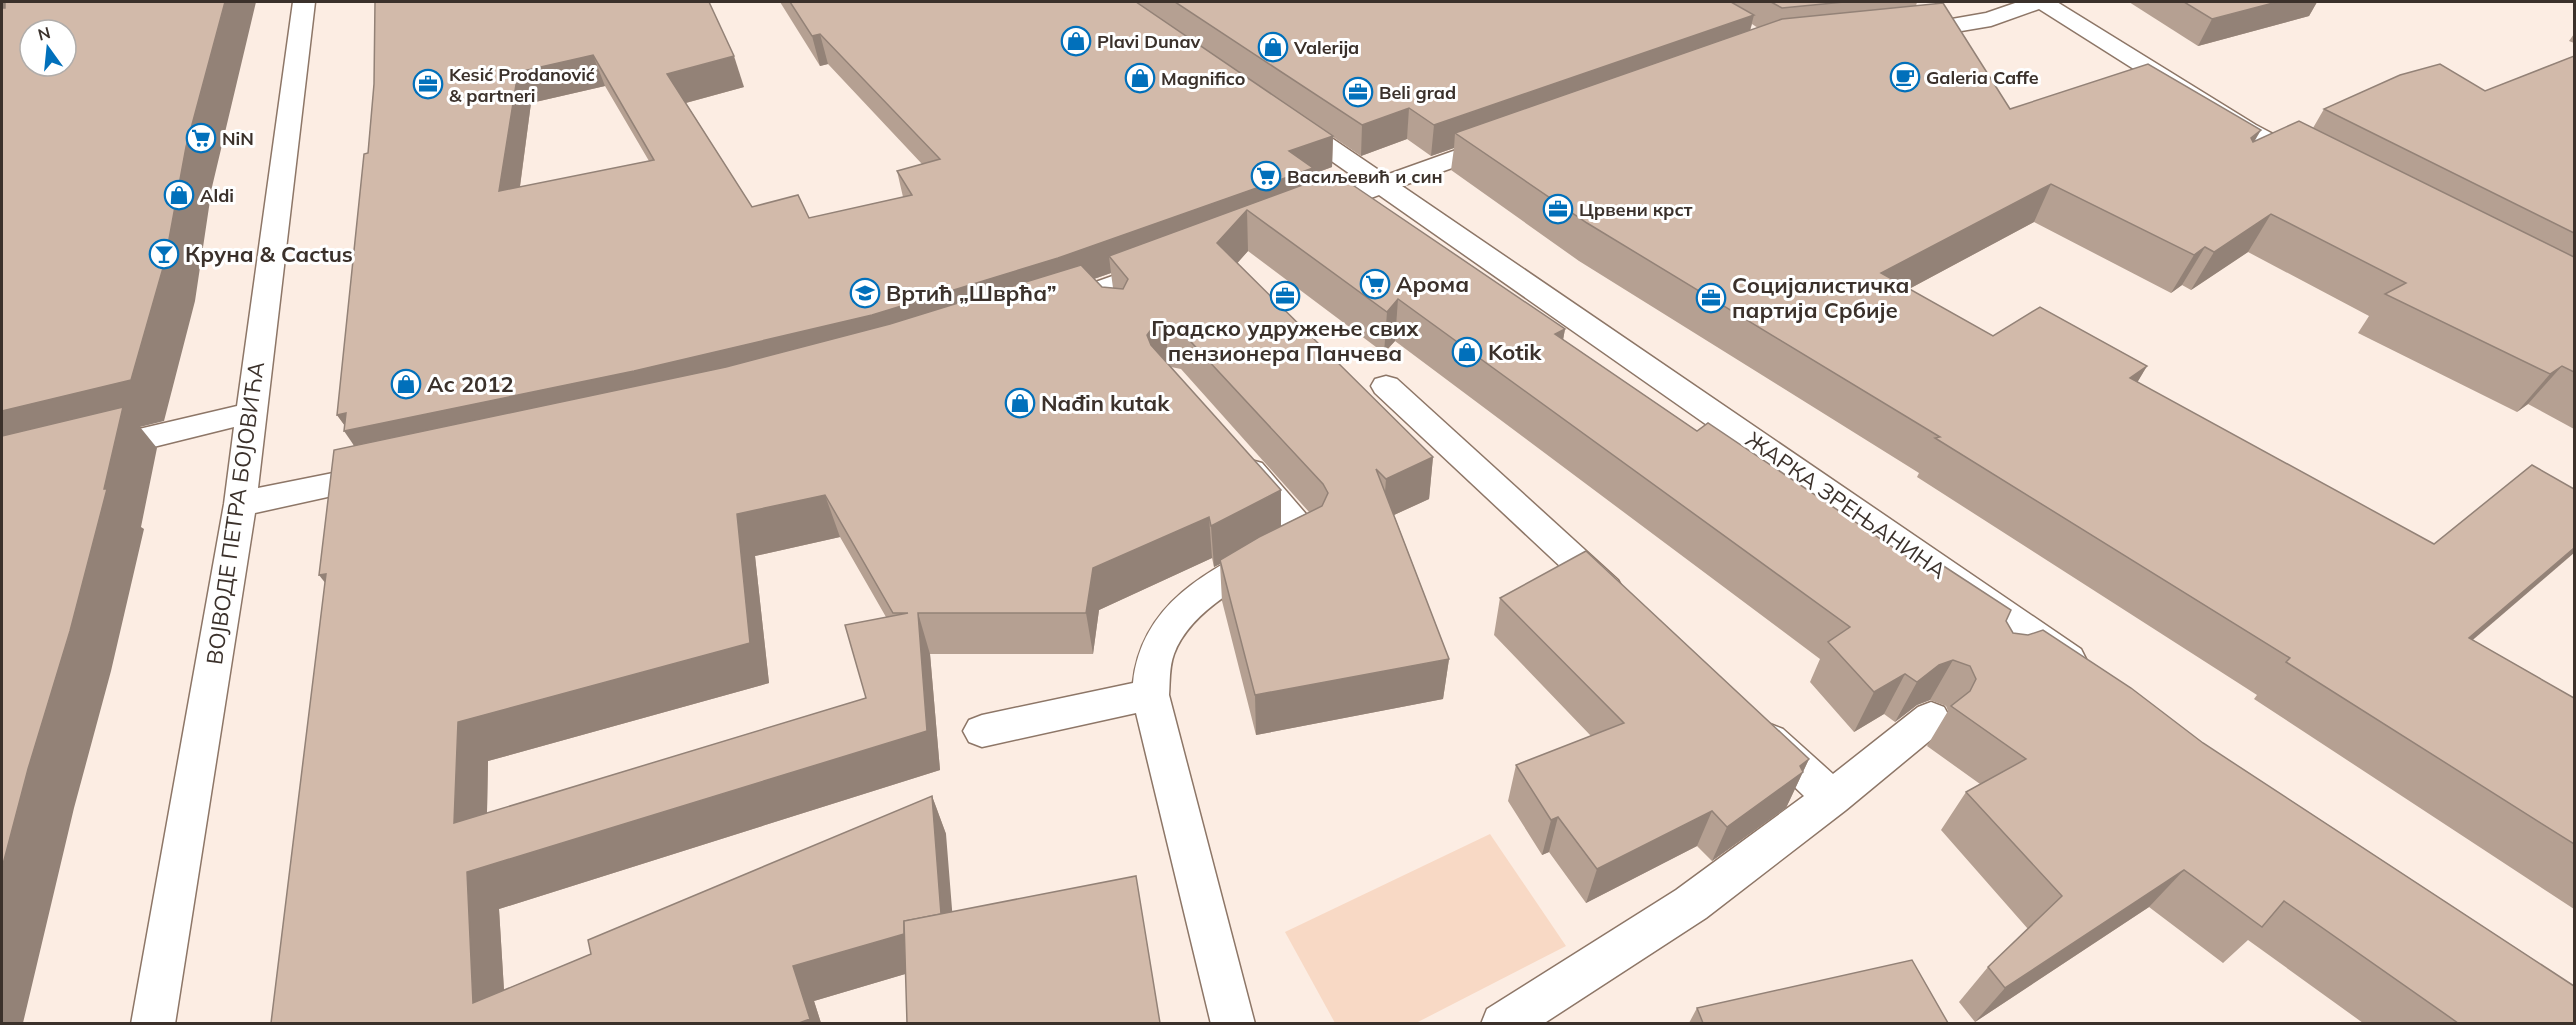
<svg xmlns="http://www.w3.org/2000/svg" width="2576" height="1025" font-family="Mulish,sans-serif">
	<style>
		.green { fill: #f8d9c5 }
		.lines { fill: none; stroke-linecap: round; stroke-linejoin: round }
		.minor-casing { stroke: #8d7667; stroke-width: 3 }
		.minor { fill: #fff; fill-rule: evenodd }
		.wall { fill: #b5a092; fill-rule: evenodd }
		.shaded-wall { fill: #938277 }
		.building { fill: #d2baaa; stroke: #938277; stroke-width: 1.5; fill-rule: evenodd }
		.labels { text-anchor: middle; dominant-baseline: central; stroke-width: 6; stroke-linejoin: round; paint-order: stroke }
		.far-poi-label { font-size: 18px; font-weight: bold; fill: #3b312b; stroke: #fff; text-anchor: start }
		.poi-label { font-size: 22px; font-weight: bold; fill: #3b312b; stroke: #fff; text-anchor: start }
		.street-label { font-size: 22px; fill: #3b312b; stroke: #fff }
	</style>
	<rect width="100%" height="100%" fill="#fcede3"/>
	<path class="green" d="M1490,834l76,112 -150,77h-81l-50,-91z"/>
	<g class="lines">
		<g class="minor-casing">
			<g id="minor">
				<path d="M293,2h22l-57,486 115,-23 11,3 5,8 -5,8 -11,3 -118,26 -80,511h-44l93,-520 10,-77 -129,32 -11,-3 -5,-8 5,-8 11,-3 132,-31z"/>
				<path d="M2018,2h39l199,123 53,28 4,5 -4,5 -9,3 -9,-3 -53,-28 -199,-126 -48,17 -77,13 -8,-2 -3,-5 3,-5 80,-14z"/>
				<path d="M1296,118l9,2 81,55 101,-36 9,-2 9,2 3,5 -3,5 -103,37 679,463 5,10 -5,10 -13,5 -13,-5 -676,-474c-20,7 -46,23 -67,18l-4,-6 4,-6 51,-18 -76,-53 -3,-5 3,-5z"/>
				<path d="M1155,261l10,2 4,6 -4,6 -102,37 -10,-3 -4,-6 4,-6z"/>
				<path d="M1386,376l11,3 221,201 5,9 -5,9 -12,4 -12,-4 -219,-205 -4,-7 4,-7z"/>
				<path d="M1251,460l11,3 63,73 -5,9c-47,24 -126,56 -146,109 -5,13 -4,28 -5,41l86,329h-44l-75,-311 -154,34 -13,-5 -6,-11 6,-11 13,-5 151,-32c9,-85 84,-117 153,-151l-51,-61 5,-8z"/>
				<path d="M1931,702l13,5 6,11 -6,11 -98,81 -140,108 -163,106h-62l6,-15 189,-119 128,-94 -47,-45 -6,-11 6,-11 13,-5 13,5 50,45 85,-67z"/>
			</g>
		</g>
		<use href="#minor" class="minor"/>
	</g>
	<g class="wall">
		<path d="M375,2l369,85 -58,16 66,104 57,11 94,-21 -6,-26 25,-7 -94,-100 -8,2 -40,-64h1137l-1,4 94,103 244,32 59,-13 11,-19 161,-18 89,-35v373l-46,-25 -11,8 -159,-79 11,-17 -121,-64 -57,38 -9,-5 -11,8 -137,-71 -125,67 84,47 154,30 -10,16 336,258 101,58v211l-320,-210 3,-4 -340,-218 2,-4 -340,-212 -128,-91 3,-22 -23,8 -24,-17 -46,17 -28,-19 -1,30 -19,7v7l252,148 -2,11 134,91 233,141 76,49 7,12 561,390h-211l-115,-83 -25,23 -74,-56 -174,115 -16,-20 29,-35 40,-38 -87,-99 25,-38 14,-8 -53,-38 21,-35 -2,-5 -16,-6 -13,5 -22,17 -11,-8 -30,18 -44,-50 10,-23 -425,-318 -11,12 -136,-102 -11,12 196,194 -4,42 -35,16 55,144 -6,40 -187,36 -34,-134 -2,-37 -6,3 -2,-9 -113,52 -6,44h-163l10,116 -441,139 5,81 87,-36 341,-158 14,38 -41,140 -91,27 7,22h-550l83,-577 -9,-20 -8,-11 31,-262 6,-69zM1752,24l6,4 -8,3zM605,86l44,75 -129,26 11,-84zM1111,273l2,15 -11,-1 -8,-8zM1171,367l10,2 128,143 -28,14zM840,537l46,80 -20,81 -379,115 1,-52 281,-78 -14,-127z"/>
		<path d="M2129,2h188l-8,14 -111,30z"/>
		<path d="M2574,34v9l-5,-2z"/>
		<path d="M1500,598l309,161 -23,49 -74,53 -15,-15 -111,57 -37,-51 -7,3 -34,-54 8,-36 75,-29 -97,-101z"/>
		<path d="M1697,1008l251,15h-259z"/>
	</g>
	<g class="shaded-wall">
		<path d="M2,2h11l-11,35z"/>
		<path d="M225,2h31l-44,185 -17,114 -31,120 -24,6 17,21 -16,79 3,2 -33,142 -37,137 -51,215h-21v-612l184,-264z"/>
		<path d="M2277,2h40l-8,14 -111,30 14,-27z"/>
		<path d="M1754,15l-8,30 -291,88 -1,15 -23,8 3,-31z"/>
		<path d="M820,34l8,30 -8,2 -8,-30z"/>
		<path d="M593,55l12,31 -74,17 -16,120 -16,-32 19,-119z"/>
		<path d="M734,56l10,31 -66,18 -11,-31z"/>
		<path d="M1409,108l-2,31 -46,17 1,-31z"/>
		<path d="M2261,130l-22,38 12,-30z"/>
		<path d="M1333,136l-1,31 -19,7v25l-66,11 1,41 -29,33 -110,-28 2,17 -49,17 -696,173 -22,-32 4,-1 -11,-15 952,-264z"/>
		<path d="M2051,184l-17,38 -168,90 15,-39z"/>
		<path d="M2271,214l-23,38 -57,38 23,-38z"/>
		<path d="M2205,247l-23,38 -11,8 23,-38z"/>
		<path d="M1398,299l-3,42 -11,12 3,-41z"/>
		<path d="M1165,324l4,42 -13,3 -9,-34 6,-8z"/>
		<path d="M1565,329l-8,42 -2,-37z"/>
		<path d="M2147,366l-23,39 6,-27z"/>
		<path d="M2562,366l-34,38 -11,8 33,-38z"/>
		<path d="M1433,457l-4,42 -46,21 3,-41z"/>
		<path d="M1281,490v41l-61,29v4l-6,3 -3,-41z"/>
		<path d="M825,495l15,42 -85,19 14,127 -281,78 -2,100 -32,-38 4,-101 279,-208z"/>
		<path d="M1209,517l3,41 -113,52 -6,44 -7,-41 7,-45z"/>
		<path d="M2574,548v5l-142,122 37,-37z"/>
		<path d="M326,574l25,42 -32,-41z"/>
		<path d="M918,613l12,41 10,116 -441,139 7,114 -33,-20 -6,-131 460,-141z"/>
		<path d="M1449,659l-6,40 -187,36 -1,-40z"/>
		<path d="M1953,660l-23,40 -13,5 -22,17 22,-40 22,-17z"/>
		<path d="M1905,674l-21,40 -30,18 20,-40z"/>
		<path d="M1809,759l-23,49 -74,53 15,-34 73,-61z"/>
		<path d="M932,796l14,38 10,125 -142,42 7,22h-22l-6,-57z"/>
		<path d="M1712,811l-15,35 -111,57 11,-34z"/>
		<path d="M1558,817l-9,35 -7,3 9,-35z"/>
		<path d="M2184,870l-35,37 -174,115 30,-34z"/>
	</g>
	<g class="building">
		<path d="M5,2h220l-39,145 -21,114 -34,119 -129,31v-403h3zM30,30h36v36h-36z"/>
		<path d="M375,2h334l25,54 -67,18 85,133 46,-12 11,23 103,-23 -15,-24 43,-12 -120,-125 -8,2 -22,-34h346l197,134 -44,15 24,17 -255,90 -186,57 -238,56 -290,60 2,-18 -9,2 27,-261 4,-1 6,-69zM593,55l61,105 -155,31 19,-119z"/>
		<path d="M1175,2h556l23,13 -320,110 -25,-17 -47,17z"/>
		<path d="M1771,2h73l-62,6z"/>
		<path d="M2184,2h93l-65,17z"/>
		<path d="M1943,3l67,106 138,-45 113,66 -10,8 2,4 46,-21 275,136v115l-12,-6 -12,8 -165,-80 21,-11 -135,-69 -57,38 -9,-5 -11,8 -143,-71 -170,89 112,63 47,-29 107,59 -17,12 304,166 98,-79 42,24v59l-105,90 105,60v146l-288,-182 4,-4 -355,-220 5,-1 -353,-214 -132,-90 327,-114z"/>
		<path d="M2574,56v177l-250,-124 76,-34 40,-11 45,27z"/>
		<path d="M1335,173l230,156 -10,5 142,97 11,-8 222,149 12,-7 69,45 -5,11 7,12 15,2 15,-5 88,58 72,55 371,243v37h-116l-174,-122 -22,26 -78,-57 -179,118 -17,-21 74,-71 -96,-104 60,-33 -75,-53 19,-15 6,-12 -6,-13 -17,-6 -14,5 -22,17 -12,-8 -31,18 -46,-50 22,-15 -452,-328 -11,13 -140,-102 -30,33 216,214 -47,22 -10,-10 73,190 -194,36 -35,-135 39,-23 63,-31 6,-13 -5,-9 -145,-156 -13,-4 -12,3 -6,8 4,10 130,145 -70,36 -2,-9 -116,51 -7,45h-168l9,118 -460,141 6,131 118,-49 -3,-14 344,-144 9,118 -37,7v13l-111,32 17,53 -11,4h-528l55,-449 -7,1 15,-125 392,-83 164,-43 191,-59 21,22 21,2 5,-10 -19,-23zM825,495l68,118h15l-63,12 21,73 -412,125 4,-101 292,-79 -13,-129z"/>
		<path d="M123,407l-19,82h3l-37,142 -42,138 -26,99v-432z"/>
		<path d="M1586,551l223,208 -9,7 3,6 -76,55 -15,-16 -115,58 -39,-52 -7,3 -35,-55 108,-42 -124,-125z"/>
		<path d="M1136,876l24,147h-253l-3,-102z"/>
		<path d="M1912,960l36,63h-245l-6,-15z"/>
	</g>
	<defs>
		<g id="shop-ring" transform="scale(1.5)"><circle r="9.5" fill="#fff" stroke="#0170bb" stroke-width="1.5"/><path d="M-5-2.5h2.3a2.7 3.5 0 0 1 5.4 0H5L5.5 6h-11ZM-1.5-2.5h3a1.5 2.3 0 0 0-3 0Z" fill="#0170bb"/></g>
		<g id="cafe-ring" transform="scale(1.5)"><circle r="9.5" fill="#fff" stroke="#0170bb" stroke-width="1.5"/><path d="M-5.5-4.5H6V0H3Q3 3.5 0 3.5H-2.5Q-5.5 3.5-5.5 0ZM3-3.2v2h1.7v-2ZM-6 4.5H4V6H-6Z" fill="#0170bb"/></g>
		<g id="office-ring" transform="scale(1.5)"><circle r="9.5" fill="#fff" stroke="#0170bb" stroke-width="1.5"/><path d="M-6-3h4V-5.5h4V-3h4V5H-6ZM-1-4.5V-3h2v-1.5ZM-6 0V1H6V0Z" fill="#0170bb"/></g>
		<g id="supermarket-ring" transform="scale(1.5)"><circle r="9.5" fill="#fff" stroke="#0170bb" stroke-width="1.5"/><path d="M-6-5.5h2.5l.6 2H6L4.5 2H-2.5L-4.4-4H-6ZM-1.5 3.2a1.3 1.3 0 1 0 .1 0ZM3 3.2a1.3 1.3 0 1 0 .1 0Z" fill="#0170bb"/></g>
		<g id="bar-ring" transform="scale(1.5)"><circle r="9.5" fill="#fff" stroke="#0170bb" stroke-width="1.5"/><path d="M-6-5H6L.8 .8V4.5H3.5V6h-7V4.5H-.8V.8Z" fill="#0170bb"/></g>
		<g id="school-ring" transform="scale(1.5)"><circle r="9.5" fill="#fff" stroke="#0170bb" stroke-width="1.5"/><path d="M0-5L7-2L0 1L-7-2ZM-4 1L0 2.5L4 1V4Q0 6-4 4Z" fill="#0170bb"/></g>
	</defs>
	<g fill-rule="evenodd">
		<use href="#shop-ring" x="1076" y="41"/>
		<use href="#shop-ring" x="1273" y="47"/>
		<use href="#cafe-ring" x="1905" y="77"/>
		<use href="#shop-ring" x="1140" y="78"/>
		<use href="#office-ring" x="428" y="84"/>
		<use href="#office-ring" x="1358" y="92"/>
		<use href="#supermarket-ring" x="201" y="138"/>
		<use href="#supermarket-ring" x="1266" y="176"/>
		<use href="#shop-ring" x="179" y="195"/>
		<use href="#office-ring" x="1558" y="209"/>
		<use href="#bar-ring" x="164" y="254"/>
		<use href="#supermarket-ring" x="1375" y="284"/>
		<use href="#school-ring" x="865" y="293"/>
		<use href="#office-ring" x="1285" y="296"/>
		<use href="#office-ring" x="1711" y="298"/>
		<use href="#shop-ring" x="1467" y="352"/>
		<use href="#shop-ring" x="406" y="384"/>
		<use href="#shop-ring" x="1020" y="403"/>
	</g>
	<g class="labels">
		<g class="far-poi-label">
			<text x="1097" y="41">Plavi Dunav</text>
			<text x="1294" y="47">Valerija</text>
			<text x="449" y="74">Kesić Prodanović<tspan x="449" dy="21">&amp; partneri</tspan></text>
			<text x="1926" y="77">Galeria Caffe</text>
			<text x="1161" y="78">Magnifico</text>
			<text x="1379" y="92">Beli grad</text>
			<text x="222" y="138">NiN</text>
			<text x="1287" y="176">Васиљевић и син</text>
			<text x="200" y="195">Aldi</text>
			<text x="1579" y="209">Црвени крст</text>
		</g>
		<g class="poi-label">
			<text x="185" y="254">Круна &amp; Cactus</text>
			<text x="1396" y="284">Арома</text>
			<text x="1732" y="285">Социјалистичка<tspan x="1732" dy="25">партија Србије</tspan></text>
			<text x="886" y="293">Вртић „Шврћа”</text>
			<text x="1285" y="328" text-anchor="middle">Градско удружење свих<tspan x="1285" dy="25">пензионера Панчева</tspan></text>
			<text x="1488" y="352">Kotik</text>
			<text x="427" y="384">Ас 2012</text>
			<text x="1041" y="403">Nađin kutak</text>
		</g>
		<g class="street-label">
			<text transform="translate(1846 505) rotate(35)">ЖАРКА ЗРЕЊАНИНА</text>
			<text transform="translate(235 513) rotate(-82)">ВОЈВОДЕ ПЕТРА БОЈОВИЋА</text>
		</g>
	</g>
	<rect width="2576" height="1025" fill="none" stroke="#3b312b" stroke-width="6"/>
	<g transform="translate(48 48) rotate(345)"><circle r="28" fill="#ffffff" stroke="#b1adaa" stroke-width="1.5"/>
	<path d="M0-4.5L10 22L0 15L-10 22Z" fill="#0170bb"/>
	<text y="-9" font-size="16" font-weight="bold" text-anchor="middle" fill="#3b312b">N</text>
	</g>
</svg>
